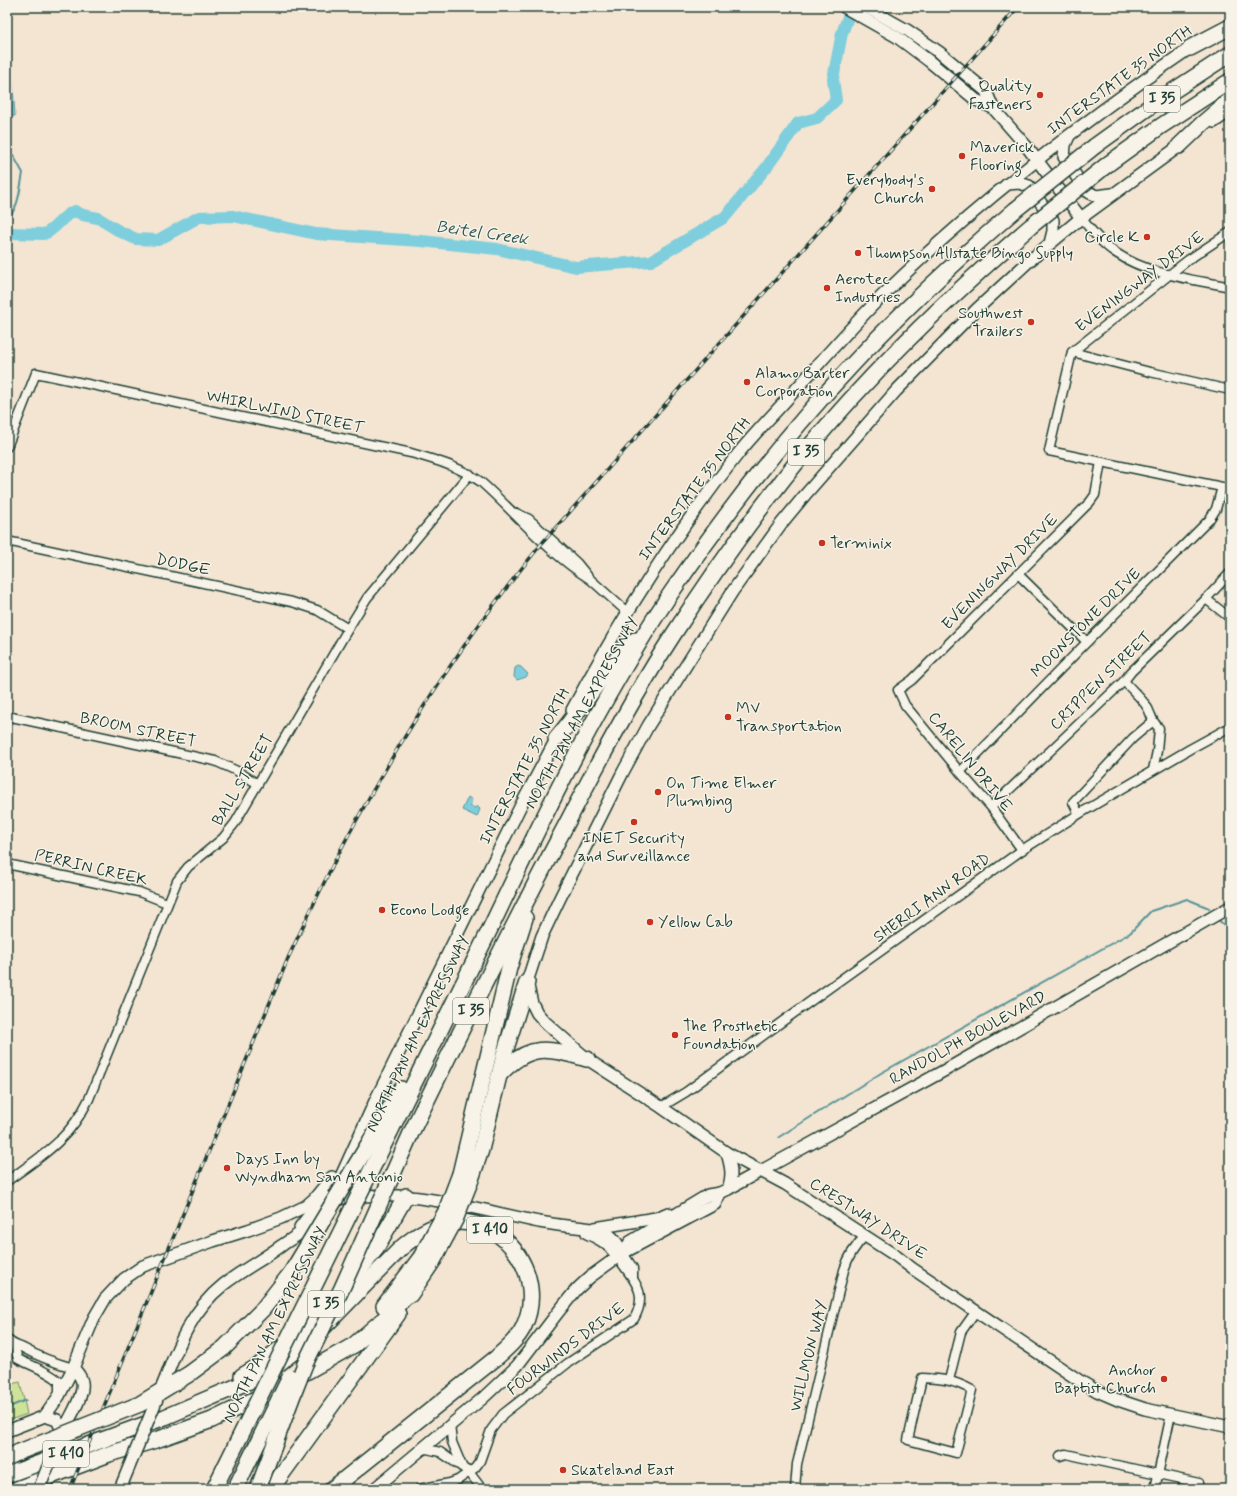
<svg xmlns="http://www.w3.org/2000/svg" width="1237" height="1496" font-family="Mynerve,sans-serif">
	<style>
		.green { fill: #cee398; stroke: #769066 }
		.water { fill: #7fcedd; stroke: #599499 }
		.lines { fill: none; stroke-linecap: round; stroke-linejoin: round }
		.stream { stroke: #599499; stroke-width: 2 }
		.river { stroke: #7fcedd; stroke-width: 12 }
		.minor-casing { stroke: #1f3d34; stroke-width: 11 }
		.secondary-casing { stroke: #1f3d34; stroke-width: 14 }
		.motorway-casing { stroke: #1f3d34; stroke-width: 18 }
		.minor { stroke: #f7f3e8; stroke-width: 8 }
		.secondary { stroke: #f7f3e8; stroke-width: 11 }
		.motorway { stroke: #f7f3e8; stroke-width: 15 }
		.rail-casing { stroke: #1f3d34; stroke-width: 3.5 }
		.rail { stroke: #f7f3e8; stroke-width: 2; stroke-dasharray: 6; stroke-linecap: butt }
		.secondary-bridge-casing { stroke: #1f3d34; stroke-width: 14; stroke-linecap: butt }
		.motorway-bridge-casing { stroke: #1f3d34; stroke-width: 18; stroke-linecap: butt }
		.secondary-bridge { stroke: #f7f3e8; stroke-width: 11 }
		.motorway-bridge { stroke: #f7f3e8; stroke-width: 15 }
		.poi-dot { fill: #c8321e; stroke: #f7f3e8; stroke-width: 1.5 }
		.labels { text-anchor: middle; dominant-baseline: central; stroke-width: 3; stroke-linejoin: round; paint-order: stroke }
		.shield { fill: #f7f3e8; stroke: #60746a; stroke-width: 1 }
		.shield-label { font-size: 15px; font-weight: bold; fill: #1f3d34 }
		.street-label { font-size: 16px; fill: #1f3d34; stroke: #f7f3e8 }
		.poi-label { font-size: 16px; fill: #1f3d34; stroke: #f7f3e8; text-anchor: start }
		.water-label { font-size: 17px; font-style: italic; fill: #325a56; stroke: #f7f3e8 }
	</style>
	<rect width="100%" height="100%" fill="#f3e5d1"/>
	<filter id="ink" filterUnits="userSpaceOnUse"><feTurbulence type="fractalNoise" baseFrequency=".025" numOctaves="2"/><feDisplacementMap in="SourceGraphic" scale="8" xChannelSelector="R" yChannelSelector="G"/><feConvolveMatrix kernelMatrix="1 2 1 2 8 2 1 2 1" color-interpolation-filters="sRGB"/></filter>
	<g filter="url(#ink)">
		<path class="green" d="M20,1382l7,32 -20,7v-36z"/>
		<g class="water">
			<path d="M7,58l4,1 4,57h-8z"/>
			<path d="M518,666l3,1 7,7 -2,3 -9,3 -3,-3 1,-9z"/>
			<path d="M468,797l4,3 -2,6 5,2 2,-2 3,3 -3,8 -15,-7z"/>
		</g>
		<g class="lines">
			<g class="stream">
				<path d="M7,219c12,-10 13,-31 16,-46l-10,-18"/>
				<path d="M1218,920l12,9"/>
				<path d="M779,1137l102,-64 249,-140 21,-22 36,-12 22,9"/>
				<path d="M7,1408l19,-8"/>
			</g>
			<path class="river" d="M7,233l37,1c13,-5 18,-19 31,-23l8,4 15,3 21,13 17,8 22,1 41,-23 34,-1 83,18 105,7 76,8 79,18 75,-6 74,-44 41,-49 32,-45 19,-5 19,-18 -3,-21 9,-46 10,-26"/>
			<g class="minor-casing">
				<g id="minor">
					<path d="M1081,218c10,12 21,26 35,35 33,22 76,26 114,34"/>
					<path d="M1072,352l78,20 80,18"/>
					<path d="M7,447l29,-74 375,80c25,7 49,14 70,29 36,32 67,71 109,97"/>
					<path d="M516,513l13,6 48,44 13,16 37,33"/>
					<path d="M7,541l285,61 25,8 31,19"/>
					<path d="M1018,574l69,68"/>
					<path d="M1206,599l24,19"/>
					<path d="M1124,681c7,8 15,15 21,23 8,10 4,15 14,24l-2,23 -4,19"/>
					<path d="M7,716l208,45 22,10 21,13"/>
					<path d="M960,772l127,-130 122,-122 7,-11 6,-22 -173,-36 23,-99 116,-92 42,-28"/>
					<path d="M991,807l133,-126 7,-9 75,-73 24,-26"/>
					<path d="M1079,814l-6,-12 60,-64 19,-16"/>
					<path d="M1022,850l-31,-43 -31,-35 -55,-67 -7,-15 14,-10 178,-178 5,-7 6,-33"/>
					<path d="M7,864l132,28 28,11"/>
					<path d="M661,1107l25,-15 97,-71 239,-171 57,-36 111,-65 40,-22"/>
					<path d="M7,1181c35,-25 62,-41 82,-82l88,-218 11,-14 35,-29 12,-15 113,-194 19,-31 103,-124"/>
					<path d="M623,1253l10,15v10"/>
					<path d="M7,1339c7,7 8,5 16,9 16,9 33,15 50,20"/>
					<path d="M14,1345l4,14c14,7 30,12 41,22v12"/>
					<path d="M922,1378c22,1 31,2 50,12l-16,63 -48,-13z"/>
					<path d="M949,1380l12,-48 15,-21"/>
					<path d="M450,1425l2,17 10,24"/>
					<path d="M420,1451l7,-2 13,3 29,20 13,17"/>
					<path d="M1060,1456l6,-2 133,29"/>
					<path d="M419,1489l31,-6 8,-3 17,-12 5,-7 11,-31 12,-16 65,-51 66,-44c16,-29 -3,-40 -17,-63"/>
					<path d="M795,1489l2,-25 47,-194c4,-13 11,-24 21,-34"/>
					<path d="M1155,1489l16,-75"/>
				</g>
			</g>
			<g class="secondary-casing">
				<g id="secondary">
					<path d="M844,7l53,30 32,24 47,39 17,8"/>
					<path d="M866,7l41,23 32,22 47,39 7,17 34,39 54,71"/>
					<path d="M1214,122l16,-11"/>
					<path d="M1069,136l-4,9 -1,12 21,33 11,6 16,-2"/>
					<path d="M1185,142l-104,76 -53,44 -52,48 -80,81 -91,104 -24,29 -49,68 -84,134 -25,46 -63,126 -18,38 -15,46 5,21 5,10 8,9 42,37 74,48 66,46 58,31 111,72 17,13 167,112 17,10 21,9 27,9 85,18"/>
					<path d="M1007,184l12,-1 10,3 24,34v11l-3,12"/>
					<path d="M572,710c48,-90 103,-177 166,-256 16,-20 33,-37 50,-56 32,-35 63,-72 97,-105 95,-93 201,-174 311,-249"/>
					<path d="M727,1153c4,14 6,22 1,36"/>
					<path d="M338,1183l38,-84 145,-294 39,-73"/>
					<path d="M332,1200c72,-14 138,8 207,22 12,2 24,4 37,5 10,1 19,1 29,6 9,3 13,12 18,20"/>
					<path d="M300,1227l24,-31"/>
					<path d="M595,1228l61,-10 12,-5"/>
					<path d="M587,1233c15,7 21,10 30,23"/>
					<path d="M623,1253l7,-11 78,-47 12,-2 8,-4 221,-121 281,-161"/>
					<path d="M166,1377c13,-34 27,-68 57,-92 18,-14 39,-25 58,-39 14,-10 30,-18 40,-32"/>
					<path d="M45,1416l12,4 3,6 1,10"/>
					<path d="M7,1431l38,-15 14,-20 14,-28 21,-50 11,-19 19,-20 19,-13 70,-25 35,-11 33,-12 25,-12 8,-7 18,-22"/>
					<path d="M61,1435c6,-13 24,-39 21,-53 -1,-6 -5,-10 -9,-14"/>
					<path d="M374,1489l109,-91 34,-32 42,-55 17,-21 14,-13 33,-24 92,-49 5,-11"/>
				</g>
			</g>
			<g class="motorway-casing">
				<g id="motorway">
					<path d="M1190,48l40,-21"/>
					<path d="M1095,146l61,-44 74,-48"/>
					<path d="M1179,146l24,-23 27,-23"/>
					<path d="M1108,164l53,-38 69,-45"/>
					<path d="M556,739c28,-32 48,-71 79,-99"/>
					<path d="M500,1074c30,-32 48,-26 87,-15"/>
					<path d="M380,1125l21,-36"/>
					<path d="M412,1131c50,-103 101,-206 155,-308 33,-64 67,-128 106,-188 42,-65 88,-130 137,-189 67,-80 142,-152 221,-220"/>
					<path d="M390,1132c33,-68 67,-135 100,-203 54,-114 109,-228 179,-333 55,-81 115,-159 182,-230 52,-56 107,-107 164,-156"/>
					<path d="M460,1174l49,-206 16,-50"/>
					<path d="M470,1182l11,-32 23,-95 23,-73"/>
					<path d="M410,1295l23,-34"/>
					<path d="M384,1306l37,-49"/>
					<path d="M242,1376l15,-9 30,-24 52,-45 36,-48 31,-54"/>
					<path d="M7,1458l12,-6"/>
					<path d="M7,1475l158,-58 101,-43 55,-44 80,-82c15,-13 33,-25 54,-26 54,-2 91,56 69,104 -6,13 -18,23 -28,32l-164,131"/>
					<path d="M17,1489l92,-35 50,-15 53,-19 62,-30 80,-45 31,-27 30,-31"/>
					<path d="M214,1489l11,-22"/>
					<path d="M235,1489l6,-12"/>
					<path d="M271,1489l127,-175"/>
				</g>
			</g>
			<use href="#minor" class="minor"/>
			<use href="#secondary" class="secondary"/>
			<use href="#motorway" class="motorway"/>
			<g class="rail-casing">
				<path id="rail" d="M70,1489l219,-533c21,-45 42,-90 66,-133 54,-99 116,-194 188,-281l475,-535"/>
			</g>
			<use href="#rail" class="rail"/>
			<g class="secondary-bridge-casing">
				<g id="secondary-bridge">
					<path d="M39,1489l18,-45"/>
					<path d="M120,1489l46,-112"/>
				</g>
			</g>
			<g class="motorway-bridge-casing">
				<g id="motorway-bridge">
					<path d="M1015,210l80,-64"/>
					<path d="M1031,226l77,-62"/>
					<path d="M421,1257l25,-46 14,-37"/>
					<path d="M433,1261l22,-41 15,-38"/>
					<path d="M19,1452l121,-48 49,-30 35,-26 38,-38 29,-37 89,-148"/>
					<path d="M225,1467l165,-335"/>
					<path d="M241,1477l49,-100"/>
					<path d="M258,1489l33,-89 14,-36 37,-76 70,-157"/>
				</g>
			</g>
			<use href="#secondary-bridge" class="secondary-bridge"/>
			<use href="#motorway-bridge" class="motorway-bridge"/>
		</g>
	</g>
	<g class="poi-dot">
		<circle cx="1040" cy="95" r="4"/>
		<circle cx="962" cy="156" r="4"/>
		<circle cx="932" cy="189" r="4"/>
		<circle cx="1147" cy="237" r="4"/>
		<circle cx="858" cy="253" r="4"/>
		<circle cx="827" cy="288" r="4"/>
		<circle cx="1031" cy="322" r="4"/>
		<circle cx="747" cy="382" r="4"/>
		<circle cx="822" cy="543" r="4"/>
		<circle cx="728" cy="717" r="4"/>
		<circle cx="658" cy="792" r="4"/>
		<circle cx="634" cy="822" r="4"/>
		<circle cx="382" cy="910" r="4"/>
		<circle cx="650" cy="922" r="4"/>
		<circle cx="675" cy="1035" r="4"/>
		<circle cx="227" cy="1168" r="4"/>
		<circle cx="1164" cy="1379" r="4"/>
		<circle cx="563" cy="1470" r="4"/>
	</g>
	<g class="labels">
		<g class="shield">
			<rect x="1144" y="86" width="36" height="26" rx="3"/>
			<rect x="788" y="439" width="36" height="26" rx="3"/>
			<rect x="453" y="998" width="36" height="26" rx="3"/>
			<rect x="467" y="1217" width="46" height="26" rx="3"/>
			<rect x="308" y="1291" width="36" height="26" rx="3"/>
			<rect x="43" y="1441" width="46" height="26" rx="3"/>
		</g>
		<g class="shield-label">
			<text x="1162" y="99">I 35</text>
			<text x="806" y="452">I 35</text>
			<text x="471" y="1011">I 35</text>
			<text x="490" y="1230">I 410</text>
			<text x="326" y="1304">I 35</text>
			<text x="66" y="1454">I 410</text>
		</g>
		<g class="street-label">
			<text transform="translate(1120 80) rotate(-36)">INTERSTATE 35 NORTH</text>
			<text transform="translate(1140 282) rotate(-37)">EVENINGWAY DRIVE</text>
			<text transform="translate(285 412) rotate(12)">WHIRLWIND STREET</text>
			<text transform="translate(695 489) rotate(-53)">INTERSTATE 35 NORTH</text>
			<text transform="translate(183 565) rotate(12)">DODGE</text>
			<text transform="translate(1000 572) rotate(-45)">EVENINGWAY DRIVE</text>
			<text transform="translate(1086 623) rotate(-45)">MOONSTONE DRIVE</text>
			<text transform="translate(1101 681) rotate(-44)">CRIPPEN STREET</text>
			<text transform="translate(582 713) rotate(-61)">NORTH PAN AM EXPRESSWAY</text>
			<text transform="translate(138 730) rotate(12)">BROOM STREET</text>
			<text transform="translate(970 762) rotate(51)">CARELIN DRIVE</text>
			<text transform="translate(525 766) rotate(-62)">INTERSTATE 35 NORTH</text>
			<text transform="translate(243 780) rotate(-59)">BALL STREET</text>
			<text transform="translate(91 868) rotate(13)">PERRIN CREEK</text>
			<text transform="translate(932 898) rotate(-36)">SHERRI ANN ROAD</text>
			<text transform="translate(418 1034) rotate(-64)">NORTH PAN AM EXPRESSWAY</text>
			<text transform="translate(968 1038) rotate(-29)">RANDOLPH BOULEVARD</text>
			<text transform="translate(868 1219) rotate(33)">CRESTWAY DRIVE</text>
			<text transform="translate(275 1325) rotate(-64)">NORTH PAN AM EXPRESSWAY</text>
			<text transform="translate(566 1349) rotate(-37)">FOURWINDS DRIVE</text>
			<text transform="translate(809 1356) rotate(-76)">WILLMON WAY</text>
		</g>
		<g class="poi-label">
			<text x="1032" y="86" text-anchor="end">Quality<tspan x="1032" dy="18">Fasteners</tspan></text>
			<text x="970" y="147">Maverick<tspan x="970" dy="18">Flooring</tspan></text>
			<text x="924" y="180" text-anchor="end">Everybody's<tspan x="924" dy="18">Church</tspan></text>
			<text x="1139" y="237" text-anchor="end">Circle K</text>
			<text x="866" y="253">Thompson Allstate Bingo Supply</text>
			<text x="835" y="279">Aerotec<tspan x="835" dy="18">Industries</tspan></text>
			<text x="1023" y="313" text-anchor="end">Southwest<tspan x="1023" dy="18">Trailers</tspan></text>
			<text x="755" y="373">Alamo Barter<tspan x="755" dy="18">Corporation</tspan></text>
			<text x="830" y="543">Terminix</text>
			<text x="736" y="708">MV<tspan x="736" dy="18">Transportation</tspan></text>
			<text x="666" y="783">On Time Elmer<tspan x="666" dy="18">Plumbing</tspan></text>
			<text x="634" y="838" text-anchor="middle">INET Security<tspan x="634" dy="18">and Surveillance</tspan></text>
			<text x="390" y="910">Econo Lodge</text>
			<text x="658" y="922">Yellow Cab</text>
			<text x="683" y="1026">The Prosthetic<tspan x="683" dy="18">Foundation</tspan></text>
			<text x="235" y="1159">Days Inn by<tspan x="235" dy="18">Wyndham San Antonio</tspan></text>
			<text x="1156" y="1370" text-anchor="end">Anchor<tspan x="1156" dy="18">Baptist Church</tspan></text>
			<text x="571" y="1470">Skateland East</text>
		</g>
		<g class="water-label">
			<text transform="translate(482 233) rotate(8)">Beitel Creek</text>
		</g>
	</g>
	<rect width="1237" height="1496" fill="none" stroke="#f7f3e8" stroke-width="24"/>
	<rect x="12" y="12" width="1213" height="1472" fill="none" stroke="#1f3d34" stroke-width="1.5" filter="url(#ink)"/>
</svg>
